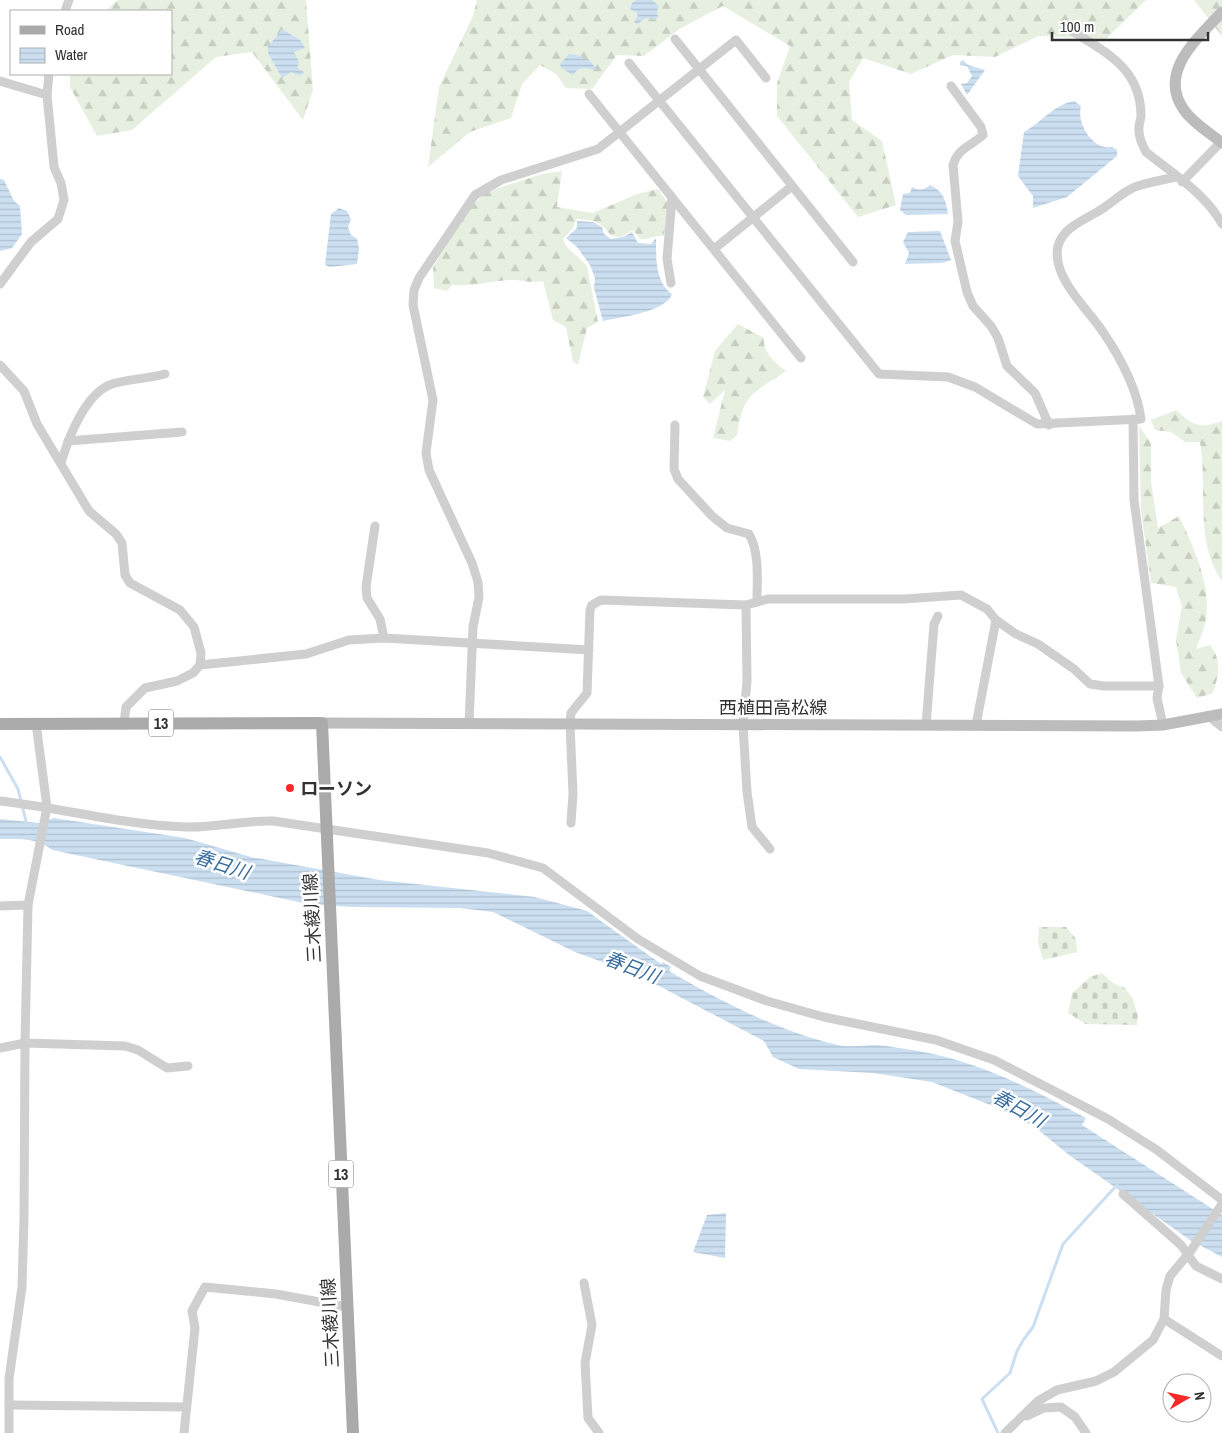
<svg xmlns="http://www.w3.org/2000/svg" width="1222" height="1433" font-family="'Archivo Narrow','Noto Sans JP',sans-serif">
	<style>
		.forest { fill: url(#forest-firs) }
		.cemetery { fill: url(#cemetery-stones) }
		.water { fill: url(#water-rules) }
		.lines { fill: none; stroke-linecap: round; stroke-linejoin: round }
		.stream { stroke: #cbdff1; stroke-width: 3 }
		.street { stroke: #cfcfcf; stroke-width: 9 }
		.secondary { stroke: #bcbcbc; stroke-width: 11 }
		.primary { stroke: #aaa; stroke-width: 12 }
		.poi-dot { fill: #f62a27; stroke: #fff; stroke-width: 2 }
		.labels { text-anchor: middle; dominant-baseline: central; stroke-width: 5; stroke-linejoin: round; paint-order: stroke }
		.shield { fill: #fff; stroke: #707070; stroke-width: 1 }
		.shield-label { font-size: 16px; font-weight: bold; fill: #323232 }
		.street-label { font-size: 18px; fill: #323232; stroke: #fff }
		.poi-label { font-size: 18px; font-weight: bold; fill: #323232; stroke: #fff; text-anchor: start }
		.water-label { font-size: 19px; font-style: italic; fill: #366d9e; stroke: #fff }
	</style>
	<defs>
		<pattern id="forest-firs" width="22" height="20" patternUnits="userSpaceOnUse" patternTransform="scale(1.25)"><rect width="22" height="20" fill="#e7f0e0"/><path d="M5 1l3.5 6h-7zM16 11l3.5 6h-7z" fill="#c7cec1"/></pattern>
		<pattern id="cemetery-stones" width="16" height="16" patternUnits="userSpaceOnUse" patternTransform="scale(1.25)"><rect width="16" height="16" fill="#e7f0e0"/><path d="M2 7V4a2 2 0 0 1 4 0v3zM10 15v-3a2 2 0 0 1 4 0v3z" fill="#c7cec1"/></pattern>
		<pattern id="water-rules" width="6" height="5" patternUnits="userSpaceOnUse" patternTransform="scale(1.25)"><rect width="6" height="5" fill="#cbdff1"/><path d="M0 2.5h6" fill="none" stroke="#afc0cf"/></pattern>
	</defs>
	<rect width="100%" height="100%" fill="#fff"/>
	<g class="forest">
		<path d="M118,0h188l7,90 -10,30 -51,-68 -36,5 -84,73 -35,6 -27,-49v-13h101v-63h-66z"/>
		<path d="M477,0h669l-40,39 -68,-3 -43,21 -42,-2 -42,19 -48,-16 -14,24 3,38 30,21 14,64 -38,12 -81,-101v-33l13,-37 -67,-40 -42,22 -37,28 -27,-1 -25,34 -26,-1 -10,-14 -16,-9 -18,19 -11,34 -41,14 -42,35 11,-80 34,-71z"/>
		<path d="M1194,0h28v36z"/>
		<path d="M562,171l-5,36 36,6 44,-19 21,-5 10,14 -4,33c-9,-1 -15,4 -24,3l-7,-9 -12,7 -10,-1c-10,-15 -18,-16 -35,-17l-3,9 -10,11 3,7 21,20 11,56 -11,6 -9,37 -5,-3 -7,-35 -13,-7 -10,-39c-10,2 -18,0 -28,-1 -22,0 -40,7 -63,5l-5,6 -13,-3 -1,-21 33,-54 20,-21 56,-18z"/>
		<path d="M738,324l26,14c-2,14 11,25 22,33 -33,23 -43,22 -49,64l-7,6 -17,-3 12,-48 -15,14 -7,-7 12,-46z"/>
		<path d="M1176,410c18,16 23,19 46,11v160c-28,-40 -14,-93 -22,-139h-15l-14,-10 -16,-2 -4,-10z"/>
		<path d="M1139,426l12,17v38l7,47 21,-12c15,32 34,71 26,108 -2,8 -6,17 -9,25l14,-4c12,16 9,29 3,48l-16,5 -16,-25 -5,-33 6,-34 -6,-19 -25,-4 -10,-73z"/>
	</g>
	<g class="cemetery">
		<path d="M1039,927h27l10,12 1,13 -34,8 -5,-17z"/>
		<path d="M1102,973l11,10 12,5 8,11 5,17 -1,9 -51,-1 -18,-11 4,-20 18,-16z"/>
	</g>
	<g class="water">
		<path d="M637,0h15l7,6 -2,6 1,5 -3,3c-10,-5 -11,0 -18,4l-3,-2 4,-6 -2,-4 -6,-3 2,-6z"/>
		<path d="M282,29l18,11 5,8 -11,4 5,10 -2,6 7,4 -3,4 -10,-4 -9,6 -14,-25v-6z"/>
		<path d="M569,54l13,2 1,3h5l7,8 -1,3c-9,-3 -16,-3 -21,5l-12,-7 -1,-4z"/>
		<path d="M963,60l5,5 17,5 -18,25 -6,-11 6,-1 5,-7 -5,-10 -7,-1v-3z"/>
		<path d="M1074,101l7,5c-5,17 12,45 31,41l5,3v6l-50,41 -34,11v-12l-15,-20 6,-44c18,-10 29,-27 50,-31z"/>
		<path d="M0,179l4,1 10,21 6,5 2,28 -10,14 -12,3z"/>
		<path d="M930,185c13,6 16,15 18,29l-42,1 -6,-5 3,-16 7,-1 2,-6c7,4 12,3 18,-2z"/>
		<path d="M339,208l8,3 4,8 -3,8 3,8 6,4 2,10 -2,15 -27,3 -5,-2 6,-51z"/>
		<path d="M577,221l16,1 9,5 2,7 7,5 12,-2 9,-5 6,11 13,1 5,-6c0,19 -1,44 16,56 -6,18 -51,23 -69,27l-9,-33 1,-10 -5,-13 -13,-18 -11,-9 11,-10z"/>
		<path d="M940,231l11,29 -9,3 -37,1 4,-11 -6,-11 5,-10z"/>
		<path d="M54,818l131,20 66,19 128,23 156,17 52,14 74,53 2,-2 8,5 -2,4c51,30 111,61 169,74 12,3 26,0 38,0 14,1 28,4 42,6 60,10 114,38 168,67l-4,7 140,90v42l-32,-17 -121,-85 -33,-27 -33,-18 -71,-28 -59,-9 -74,-4 -26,-12 -9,-16 -126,-66 -63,-23 -82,-40 -33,-4 -108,-1 -44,-3 -256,-54c-15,-13 -33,-11 -52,-11v-20l39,4z"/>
		<path d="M726,1213l-1,45 -32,-6 14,-37z"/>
	</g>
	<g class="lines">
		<g class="stream">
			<path d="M0,757l18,32 9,36"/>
			<path d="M998,1433l-16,-34 28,-26 7,-22 7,-12 9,-12 30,-83 54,-59"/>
		</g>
		<g class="street">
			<path d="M65,11l4,-11"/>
			<path d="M1072,31c35,22 69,38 69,85 0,3 -2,7 -2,11 -1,9 3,17 7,25 26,21 60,42 76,72"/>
			<path d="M675,39l178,223"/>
			<path d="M629,63l250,311 69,3 27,10 62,37 104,-5c-4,-30 -21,-62 -38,-87 -15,-23 -52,-55 -45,-86 5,-18 24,-25 39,-34 13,-7 25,-20 38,-25 13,-5 28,-7 41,-10"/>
			<path d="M0,81l47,14"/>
			<path d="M951,86l30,41 2,8c-12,11 -25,13 -30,30l5,57 -3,19 12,51 6,14 18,20 7,12 9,28 28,27 14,32"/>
			<path d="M589,94l212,264"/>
			<path d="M1182,182l39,-40"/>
			<path d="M714,249l78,-63"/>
			<path d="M671,283l-4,-24 5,-61"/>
			<path d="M0,284l31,-42 27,-23 6,-19 -3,-17 -7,-16 -7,-72 2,-21"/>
			<path d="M0,365l24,26 13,33 52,87 27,23 6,9 3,32 5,8 50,27 14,17 7,26 -1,12 -7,8 -16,8 -32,7 -19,19 -2,16"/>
			<path d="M1133,419l1,81 25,186 -2,12 6,27"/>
			<path d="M675,425l-1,44 4,10 34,37 15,12 22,6c11,19 8,47 8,68"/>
			<path d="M68,441l114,-9"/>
			<path d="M61,463c7,-24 24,-70 51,-79 15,-5 35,-5 53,-10"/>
			<path d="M375,526l-9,61 1,11 13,21 4,19"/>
			<path d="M746,605l1,76 -4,44 4,67 5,35 18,22"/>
			<path d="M200,665l106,-11 43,-14 35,-2 205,12"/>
			<path d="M1211,718l11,9"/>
			<path d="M469,724l4,-97 6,-30 -1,-15 -6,-19 -43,-93 -3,-17 7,-53 -20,-95 1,-15 5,-12 56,-83 26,-15 97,-31 138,-109 30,38"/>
			<path d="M926,725l8,-101 4,-8"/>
			<path d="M976,725l20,-105"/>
			<path d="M0,801c62,7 123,24 186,26 29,1 58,-7 87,-6l215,32 55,15 95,71 62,37 67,25 57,16 112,23 58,20 114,59 49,31 65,50"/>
			<path d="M571,823l2,-29 -3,-70 1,-11 16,-20 3,-83 2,-5 9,-5 145,5 22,-6h136l57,-4 26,14 9,11 20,14 22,10 36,25 16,15 14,2h55"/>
			<path d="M0,906l28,-1"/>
			<path d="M0,1048l25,-5 100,3 13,4 29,18 21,-2"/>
			<path d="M1123,1194l58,51 15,21 26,13"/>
			<path d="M584,1283l8,42 -7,38 3,55 11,15"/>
			<path d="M1164,1319l58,37"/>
			<path d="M9,1405l176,2"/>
			<path d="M1027,1416l17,-8 17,-1 14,10 11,16"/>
			<path d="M9,1433v-54l13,-92 2,-68 1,-176 3,-138 19,-98 -11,-84"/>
			<path d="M184,1433l11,-105 -3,-17 13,-24 71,7 71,13"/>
			<path d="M1005,1433l33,-32 19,-11 39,-9 18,-9 39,-32 11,-21 2,-29 4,-14 20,-24 32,-48"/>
		</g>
		<g class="secondary">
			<path d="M1222,12c-24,26 -65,60 -38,98 9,13 26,23 38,33"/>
			<path d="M322,723l815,3 26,-1 59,-11"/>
		</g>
		<path class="primary" d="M0,724l322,-1 31,710"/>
	</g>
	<circle class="poi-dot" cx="290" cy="788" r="5"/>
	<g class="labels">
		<g class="shield">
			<rect x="148.5" y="709.5" width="25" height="27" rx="4"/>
			<rect x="328.5" y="1160.5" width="25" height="27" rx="4"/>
		</g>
		<g class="shield-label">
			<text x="161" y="723">13</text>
			<text x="341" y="1174">13</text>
		</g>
		<g class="street-label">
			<text x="773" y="707">西植田高松線</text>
			<text transform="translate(312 918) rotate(-93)">三木綾川線</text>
			<text transform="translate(330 1323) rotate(-93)">三木綾川線</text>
		</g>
		<g class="poi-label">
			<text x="300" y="788">ローソン</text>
		</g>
		<g class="water-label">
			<text transform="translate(222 864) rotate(18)">春日川</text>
			<text transform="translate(632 967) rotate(21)">春日川</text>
			<text transform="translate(1019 1108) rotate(29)">春日川</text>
		</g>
	</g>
	<rect x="10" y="10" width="162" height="65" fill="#ffffff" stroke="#adadad"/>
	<rect x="20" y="26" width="25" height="8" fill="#aaaaaa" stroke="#adadad"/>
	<text x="55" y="35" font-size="15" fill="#323232">Road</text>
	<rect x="20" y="48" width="25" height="15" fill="url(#water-rules)" stroke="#adadad"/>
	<text x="55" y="60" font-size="15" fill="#323232">Water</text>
	<g transform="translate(1187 1398) rotate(81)"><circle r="24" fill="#ffffff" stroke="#adadad"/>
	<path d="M0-4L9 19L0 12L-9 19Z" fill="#f62a27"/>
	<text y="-8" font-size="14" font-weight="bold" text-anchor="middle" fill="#323232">N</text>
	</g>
	<path d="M1052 32v8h156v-8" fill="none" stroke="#323232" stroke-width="2.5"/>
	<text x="1060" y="32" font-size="15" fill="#323232" stroke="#ffffff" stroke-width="4" paint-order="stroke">100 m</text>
</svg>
